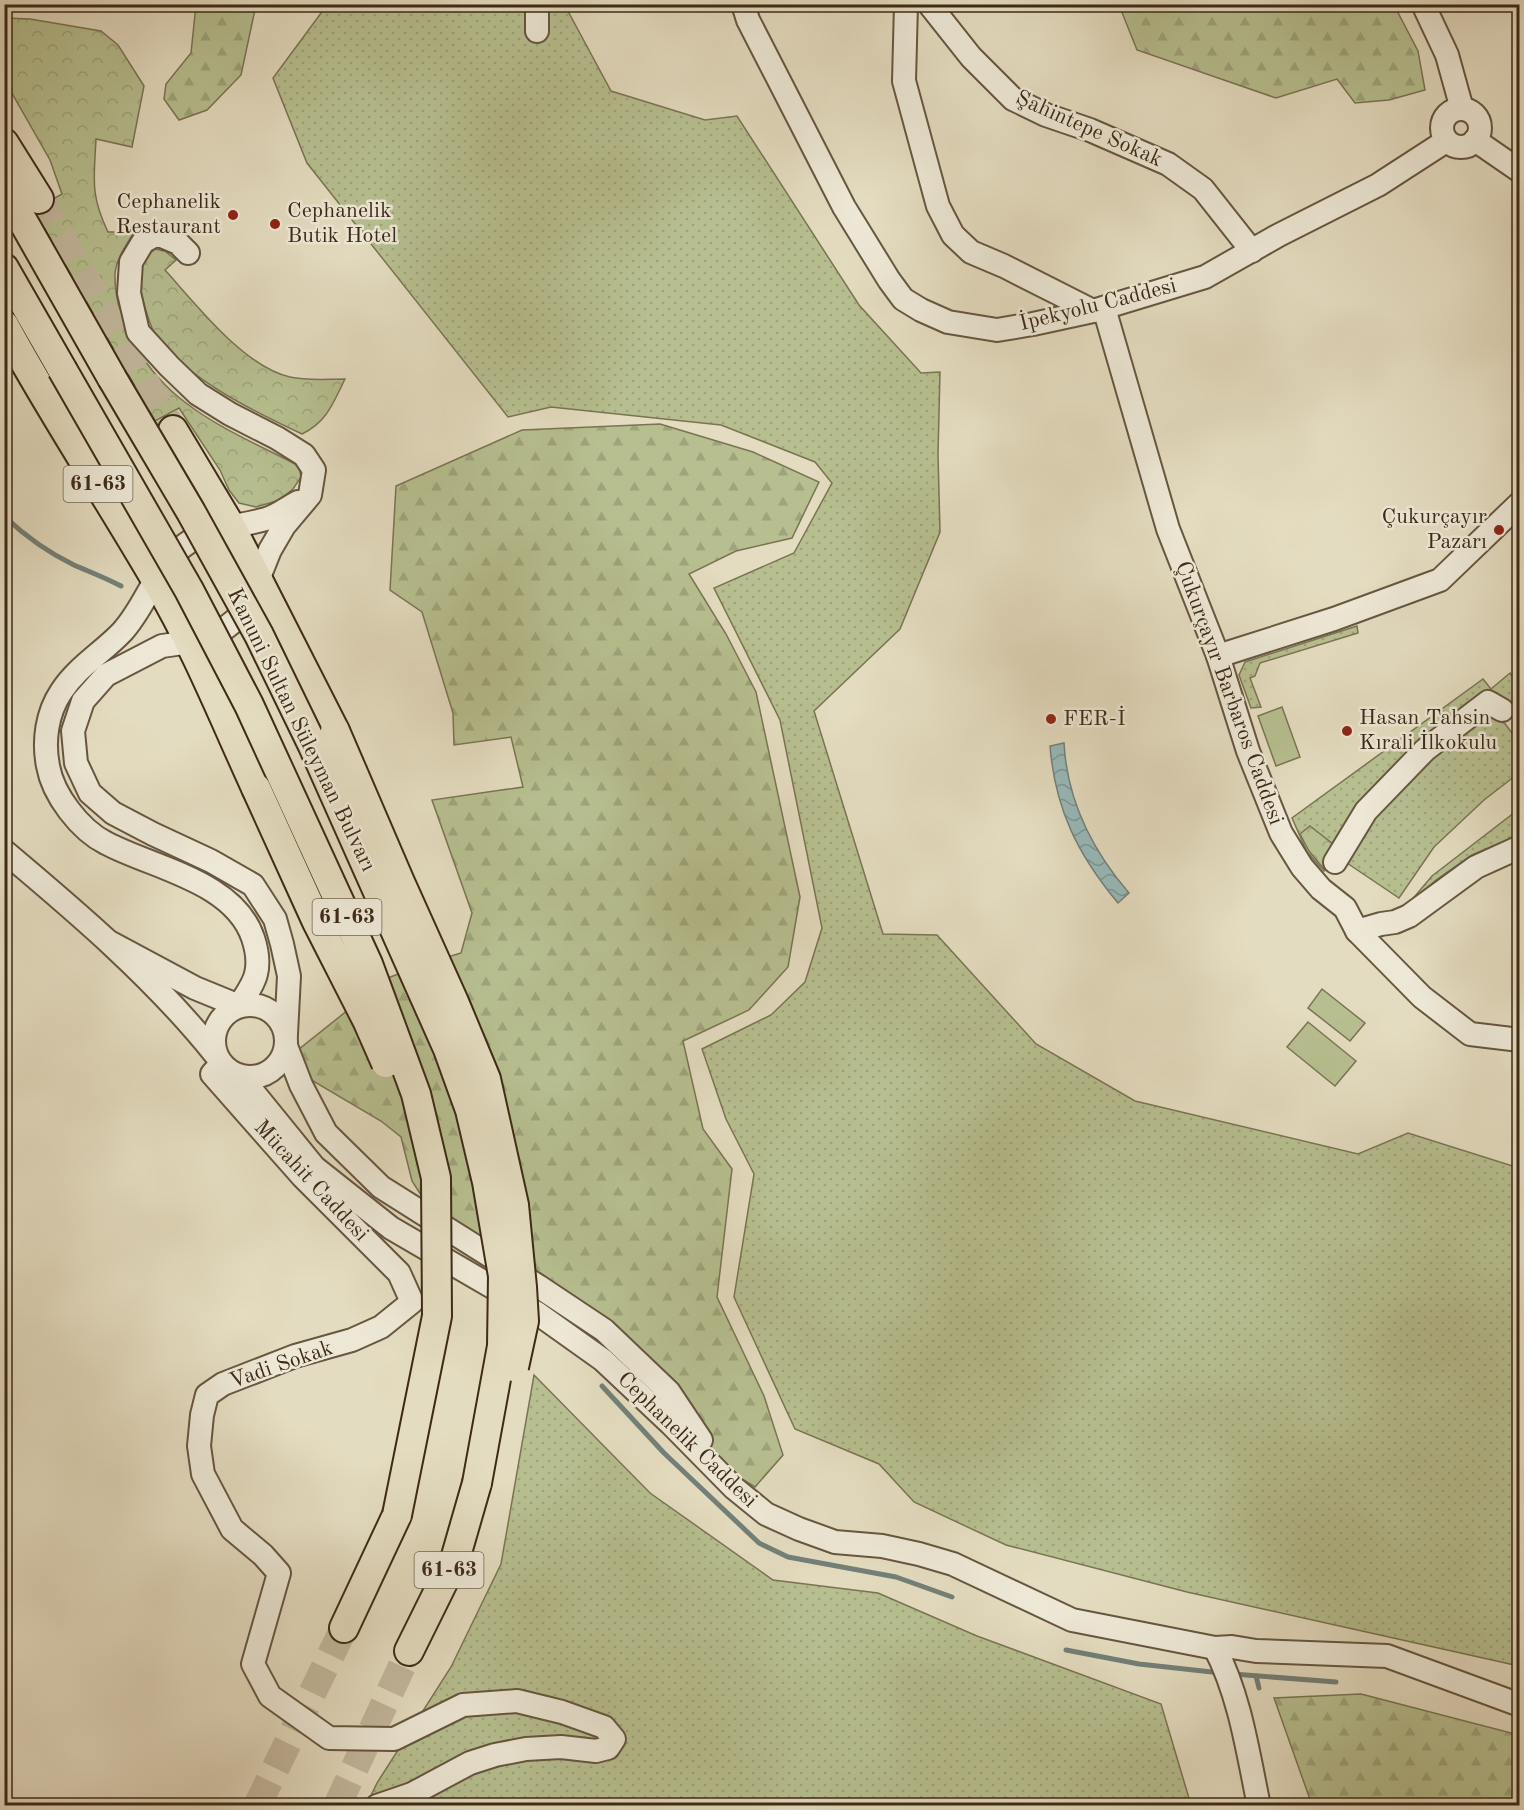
<svg xmlns="http://www.w3.org/2000/svg" width="1524" height="1810" font-family="'Old Standard TT',serif">
	<style>
		.grass { fill: url(#grass-dots); stroke: #7a7453; stroke-width: 1.5 }
		.forest { fill: url(#forest-firs); stroke: #7a7453; stroke-width: 1.5 }
		.park { fill: url(#park-crowns); stroke: #7a7453; stroke-width: 1.5 }
		.pitch { fill: #b7bf90; stroke: #7a7453; stroke-width: 1.5 }
		.water { fill: url(#water-waves); stroke: #738078; stroke-width: 1.5 }
		.lines { fill: none; stroke-linecap: round; stroke-linejoin: round }
		.stream { stroke: #738078; stroke-width: 5 }
		.major-tunnel { stroke: #c3b89e; stroke-width: 28; stroke-dasharray: 28 14; stroke-linecap: butt }
		.minor-casing { stroke: #675640; stroke-width: 26 }
		.major-casing { stroke: #3d2a16; stroke-width: 32 }
		.minor { stroke: #ede8d6; stroke-width: 22 }
		.major { stroke: #e4dcc0; stroke-width: 28 }
		.major-bridge-casing { stroke: #3d2a16; stroke-width: 32; stroke-linecap: butt }
		.major-bridge { stroke: #e4dcc0; stroke-width: 28 }
		.poi-dot { fill: #8f2418; stroke: #ede8d6; stroke-width: 2 }
		.labels { text-anchor: middle; dominant-baseline: central; stroke-width: 5; stroke-linejoin: round; paint-order: stroke }
		.shield { fill: #ede8d6; stroke: #726350; stroke-width: 1.5 }
		.shield-label { font-size: 21px; font-weight: bold; fill: #3d2a16 }
		.street-label { font-size: 22px; fill: #3d2a16; stroke: #ede8d6 }
		.poi-label { font-size: 22px; fill: #3d2a16; stroke: #ede8d6; text-anchor: start }
	</style>
	<defs>
		<pattern id="grass-dots" width="8" height="8" patternUnits="userSpaceOnUse" patternTransform="scale(1.5)"><rect width="8" height="8" fill="#b7bf90"/><path d="M2 2h.1M6 6h.1" fill="none" stroke="#9ea47b" stroke-width="1.8" stroke-linecap="round"/></pattern>
		<pattern id="forest-firs" width="22" height="20" patternUnits="userSpaceOnUse" patternTransform="scale(1.5)"><rect width="22" height="20" fill="#b7bf90"/><path d="M5 1l3.5 6h-7zM16 11l3.5 6h-7z" fill="#9ea47b"/></pattern>
		<pattern id="park-crowns" width="20" height="18" patternUnits="userSpaceOnUse" patternTransform="scale(1.5)"><rect width="20" height="18" fill="#b7bf90"/><path d="M2 6a3 3 0 1 1 6 0M12 15a3 3 0 1 1 6 0" fill="none" stroke="#9ea47b"/></pattern>
		<pattern id="water-waves" width="16" height="10" patternUnits="userSpaceOnUse" patternTransform="scale(1.5)"><rect width="16" height="10" fill="#97bab9"/><path d="M0 5q4-4 8 0t8 0" fill="none" stroke="#7c9795"/></pattern>
	</defs>
	<rect width="100%" height="100%" fill="#e4dcc0"/>
	<filter id="stains"><feTurbulence type="fractalNoise" baseFrequency=".00333" numOctaves="4"/><feColorMatrix values="0 0 0 0 .2 0 0 0 0 .09 0 0 0 0 .02 0 0 0 .5 -.17"/></filter>
	<radialGradient id="worn" r=".72"><stop offset=".6" stop-color="#630" stop-opacity="0"/><stop offset="1" stop-color="#630" stop-opacity=".3"/></radialGradient>
	<g class="grass">
		<path d="M327,5h244l-2,8 42,78 94,29 32,-4 122,189 62,68 19,-1 -2,82 2,78 -40,97 -86,82 69,223 54,1 99,109 99,57 223,53 50,-21 111,35v498l-332,-74 -181,-47 -92,-43 -35,-38 -84,-35 -61,-132 20,-123 -28,-55 -24,-70 69,-34 34,-33 17,-54 -42,-208 -66,-132 80,-35 38,-70 -17,-21 -94,-37 -170,-18 -43,10 -201,-254 -34,-85z"/>
		<path d="M1357,626l1,7 -98,30 -5,13 -5,2 11,29 -10,1 -12,-33 6,-13z"/>
		<path d="M1510,673l9,13v35l-17,-21 -10,7 27,35v31l-35,27 -50,47 -35,51 -64,-43 -11,16 -17,-19 -15,-34 191,-139 8,10z"/>
		<path d="M1519,809v26l-47,20 -36,25 -26,22 22,-26z"/>
		<path d="M534,1375l116,118 123,87 105,13 99,43 184,68 30,101 -825,1 11,-23 74,-116 50,-103z"/>
	</g>
	<g class="forest">
		<path d="M196,5h60l-15,70 -34,35 -28,10 -15,-21 2,-15 25,-31z"/>
		<path d="M1119,5h275l24,46 7,39 -36,10 -34,3 -18,-24 -61,19 -139,-48z"/>
		<path d="M660,424l93,28 66,30 -27,56 -56,13 -47,23 37,60 30,58 44,205 -12,70 -39,43 -66,31 20,88 29,40 -15,128 47,99 19,59 -28,32 -18,-11 -207,-209 -82,-29 -36,-57 -11,-44 -20,-16 -68,-40 -20,-27 95,-76 33,-13 40,-12 11,-40 -40,-113 91,-13 -12,-50 -57,8 -1,-32 -31,-101 -32,-22 6,-104 126,-56z"/>
		<path d="M1361,1694l158,41v69l-4,2 -203,-1 -38,-107z"/>
	</g>
	<g class="park">
		<path d="M4,18l26,1 71,12 17,14 26,41 -12,61 -36,-8c-2,40 -6,56 12,93h26c-7,12 -18,27 -19,42 -1,49 33,101 71,129 34,26 75,43 113,63l2,11 -8,12 -13,11 -24,7 -17,-4 -10,-13 -9,-20 -41,-62 -24,13 -121,-211 28,-16 -12,-34 -45,-79z"/>
		<path d="M155,249l10,2 11,9 -11,10c30,33 79,97 125,107 18,4 37,2 55,2 -12,24 -18,43 -43,55 -49,-23 -111,-53 -145,-96 -6,-9 -15,-38 -16,-48 -2,-19 -1,-29 14,-41z"/>
		<path d="M1310,826l28,22 -14,21 -15,-18 -9,-17z"/>
	</g>
	<g class="pitch">
		<path d="M1282,707l18,50 -24,9 -18,-50z"/>
		<path d="M1322,989l43,34 -15,18 -42,-33z"/>
		<path d="M1308,1022l48,39 -21,25 -48,-39z"/>
	</g>
	<path class="water" d="M1064,743c3,57 28,107 65,150l-11,10c-40,-48 -63,-94 -68,-157z"/>
	<g class="lines">
		<g class="stream">
			<path d="M4,516c20,19 45,37 70,49 16,7 32,13 47,21"/>
			<path d="M602,1386l62,67 95,90 29,14 108,20 56,20"/>
			<path d="M1066,1650l73,14 82,9"/>
			<path d="M1233,1674l103,8"/>
			<path d="M1256,1676l3,12"/>
		</g>
		<g class="major-tunnel">
			<path d="M39,199l134,231"/>
			<path d="M257,1806l87,-178"/>
			<path d="M337,1806l72,-155"/>
		</g>
		<g class="minor-casing">
			<g id="minor">
				<path d="M743,4l5,16 96,187 45,73 14,19 18,11 27,12 49,8 36,-6 60,-13 112,-34 74,-42 99,-50 68,-44"/>
				<path d="M906,4l-2,77 34,125 15,29 18,17 33,14 89,45"/>
				<path d="M929,4l42,53 42,42 33,16 44,15 78,34 35,25 49,62"/>
				<path d="M1423,4l24,51 15,54"/>
				<path d="M537,31v-27"/>
				<circle cx="1461" cy="128" r="19"/>
				<path d="M1475,140l45,31"/>
				<path d="M188,253l-10,-10 -21,-9 -14,8 -12,20 -2,31 9,39 31,34 29,28 32,20 47,24 27,17 10,15 -4,25 -26,31 -14,24 -12,30 -6,27 -28,22 -34,13 -28,4 -56,29 -23,26 -10,30 3,32 14,30 23,20 40,21 58,27 42,24 22,34 7,25 7,32 -3,58"/>
				<path d="M1104,308l64,221 50,127 30,95 33,82 21,34 19,22 24,19 12,23 65,66 48,37 50,6"/>
				<path d="M1218,656l116,-37 106,-39 80,-77"/>
				<path d="M4,851c75,63 150,127 211,203"/>
				<path d="M1335,862l31,-51 59,-61 63,-48 14,8"/>
				<path d="M1357,931l24,-7 14,-2 14,-6 67,-49 44,-20"/>
				<path d="M111,943l84,45 44,18c6,-10 15,-22 17,-32 3,-12 1,-24 -3,-36 -19,-57 -100,-70 -147,-95 -26,-13 -53,-48 -58,-77 -5,-25 -1,-53 13,-74 16,-25 41,-39 61,-60 26,-28 34,-69 67,-90 27,-16 49,-15 77,-23 11,-3 22,-12 32,-17"/>
				<circle cx="250" cy="1041" r="36"/>
				<path d="M286,1046l15,39 25,48 55,54 157,99 66,44 65,62 32,48"/>
				<path d="M221,1064l-9,10 90,102 97,97 13,29 -31,25 -29,13 -57,16 -72,28 -16,11 -5,20 -3,31 4,28 29,55 31,26 16,18 -26,91 17,32 59,42 65,1 69,-34 54,-4 45,11 42,15 10,12 -6,9 -12,3 -35,-4 -35,2 -31,6 -25,8 -58,31 -35,12"/>
				<path d="M241,1077l73,90 77,61 146,85 66,47 68,64 63,64 32,26 33,15 36,13 47,4 37,8 34,10 119,56 143,28 17,-1 24,4 131,5 133,49"/>
				<path d="M1215,1648c25,48 33,105 44,158"/>
			</g>
		</g>
		<g class="major-casing">
			<g id="major">
				<path d="M4,143l35,56"/>
				<path d="M4,188l108,190"/>
				<path d="M4,268l58,101"/>
				<path d="M4,325c47,87 102,169 152,255 39,66 68,138 100,208"/>
				<path d="M173,430l57,95 105,206"/>
				<path d="M344,1628l53,-113"/>
				<path d="M409,1651l47,-95 21,-73"/>
			</g>
		</g>
		<use href="#minor" class="minor"/>
		<use href="#major" class="major"/>
		<g class="major-bridge-casing">
			<g id="major-bridge">
				<path d="M62,369l127,221 60,115 119,259 48,130 20,84 1,138 -40,199"/>
				<path d="M112,378l79,134 68,123 54,111 135,303 22,61 17,72 16,94 -1,70 -25,137"/>
				<path d="M335,731l65,151 54,120 32,77 28,126 8,82 2,34 -10,46"/>
				<path d="M256,788l61,134 51,100 18,41"/>
			</g>
		</g>
		<use href="#major-bridge" class="major-bridge"/>
	</g>
	<g class="poi-dot">
		<circle cx="233" cy="215" r="6"/>
		<circle cx="275" cy="224" r="6"/>
		<circle cx="1499" cy="530" r="6"/>
		<circle cx="1051" cy="719" r="6"/>
		<circle cx="1347" cy="731" r="6"/>
	</g>
	<g class="labels">
		<g class="shield">
			<rect x="63.5" y="466" width="69" height="36" rx="4.5"/>
			<rect x="312.5" y="899" width="69" height="36" rx="4.5"/>
			<rect x="414.5" y="1552" width="69" height="36" rx="4.5"/>
		</g>
		<g class="shield-label">
			<text x="98" y="484">61-63</text>
			<text x="347" y="917">61-63</text>
			<text x="449" y="1570">61-63</text>
		</g>
		<g class="street-label">
			<text transform="translate(1089 129) rotate(24)">Şahintepe Sokak</text>
			<text transform="translate(1098 305) rotate(-14)">İpekyolu Caddesi</text>
			<text transform="translate(1229 693) rotate(70)">Çukurçayır Barbaros Caddesi</text>
			<text transform="translate(301 730) rotate(64)">Kanuni Sultan Süleyman Bulvarı</text>
			<text transform="translate(311 1181) rotate(47)">Mücahit Caddesi</text>
			<text transform="translate(281 1365) rotate(-19)">Vadi Sokak</text>
			<text transform="translate(687 1440) rotate(44)">Cephanelik Caddesi</text>
		</g>
		<g class="poi-label">
			<text x="221" y="202" text-anchor="end">Cephanelik<tspan x="221" dy="25">Restaurant</tspan></text>
			<text x="287" y="211">Cephanelik<tspan x="287" dy="25">Butik Hotel</tspan></text>
			<text x="1487" y="517" text-anchor="end">Çukurçayır<tspan x="1487" dy="25">Pazarı</tspan></text>
			<text x="1359" y="718">Hasan Tahsin<tspan x="1359" dy="25">Kırali İlkokulu</tspan></text>
			<text x="1063" y="719">FER-İ</text>
		</g>
	</g>
	<rect width="1524" height="1810" fill="none" stroke="#e4dcc0" stroke-width="24"/>
	<rect x="6" y="6" width="1512" height="1798" fill="none" stroke="#3d2a16" stroke-width="3"/>
	<rect x="12" y="12" width="1500" height="1786" fill="none" stroke="#3d2a16" stroke-width="1.5"/>
	<rect width="100%" height="100%" filter="url(#stains)"/>
	<rect width="100%" height="100%" fill="url(#worn)"/>
</svg>
